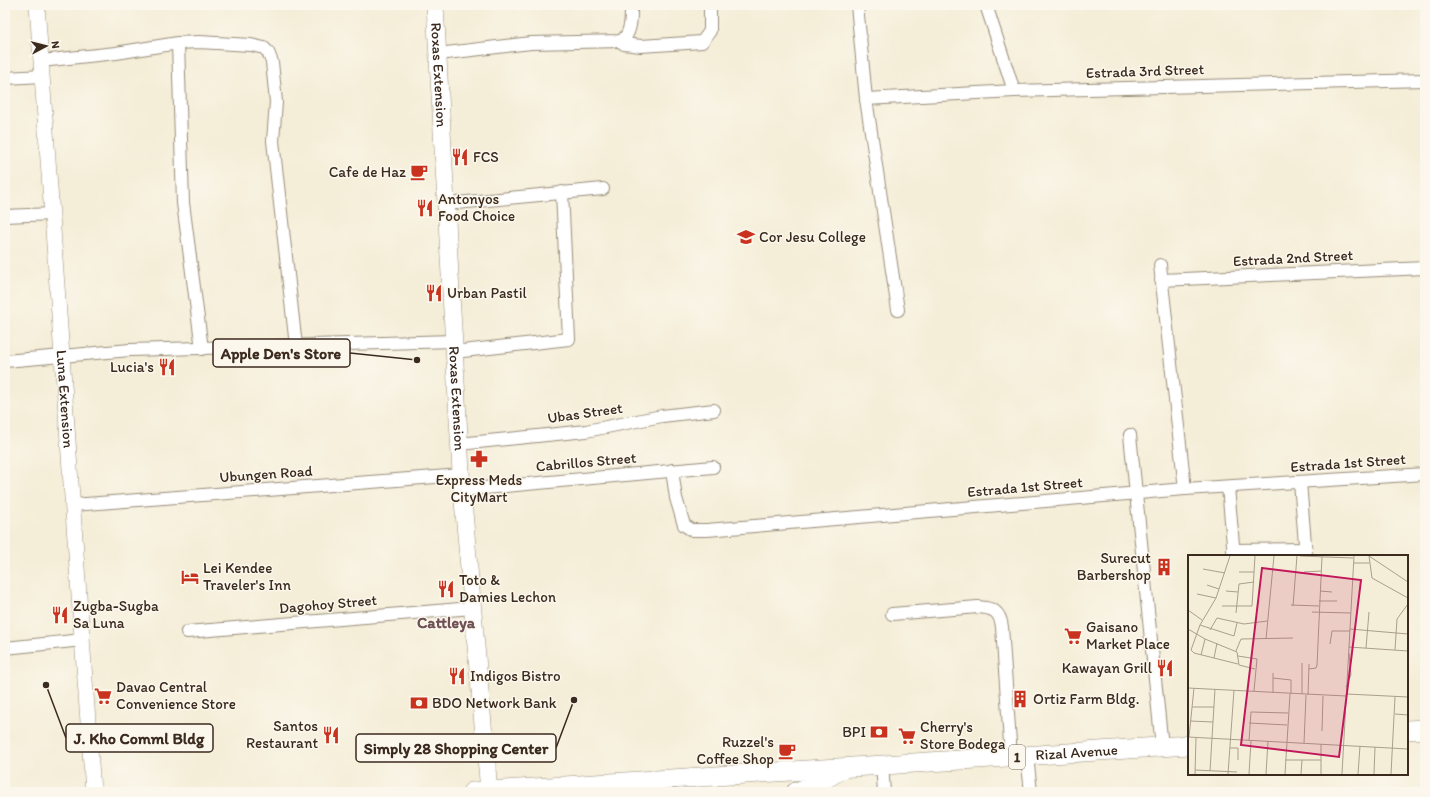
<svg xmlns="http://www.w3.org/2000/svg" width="1430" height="797" font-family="Itim,sans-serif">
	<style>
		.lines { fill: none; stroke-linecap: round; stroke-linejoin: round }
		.minor-casing { stroke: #988c7a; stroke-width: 14 }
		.tertiary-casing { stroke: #988c7a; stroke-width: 16 }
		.secondary-casing { stroke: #988c7a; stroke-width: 18 }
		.primary-casing { stroke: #988c7a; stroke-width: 20 }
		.minor { stroke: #fff; stroke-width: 12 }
		.tertiary { stroke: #fff; stroke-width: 15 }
		.secondary { stroke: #fff; stroke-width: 17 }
		.primary { stroke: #fff; stroke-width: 19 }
		.labels { text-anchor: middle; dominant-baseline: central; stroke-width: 3; stroke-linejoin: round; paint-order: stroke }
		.shield { fill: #fbf7ec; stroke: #75685c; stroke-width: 1 }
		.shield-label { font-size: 14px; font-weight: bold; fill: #3b2a1e }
		.street-label { font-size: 15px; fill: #3b2a1e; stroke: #fbf7ec }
		.poi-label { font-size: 15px; fill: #3b2a1e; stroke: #fbf7ec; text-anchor: start }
		.neighbourhood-label { font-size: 16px; font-weight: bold; fill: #6f5055; stroke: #fbf7ec }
		.inset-road { fill: none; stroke: #aa9f8d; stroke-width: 1 }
		.view { fill: #c2185b; fill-opacity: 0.15; stroke: #c2185b; stroke-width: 2 }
		.inset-edge { fill: none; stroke: #3b2a1e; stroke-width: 2 }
		.leader { fill: none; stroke: #3b2a1e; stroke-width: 1.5 }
		.callout-dot { fill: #3b2a1e; stroke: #fbf7ec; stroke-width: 1.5 }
		.callout { fill: #fbf7ec; stroke: #3b2a1e; stroke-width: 1.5 }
		.callout-label { font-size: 16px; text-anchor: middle; font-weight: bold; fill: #3b2a1e }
	</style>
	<rect width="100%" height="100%" fill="#fbf7ec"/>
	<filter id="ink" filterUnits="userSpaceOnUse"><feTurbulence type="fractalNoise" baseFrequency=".025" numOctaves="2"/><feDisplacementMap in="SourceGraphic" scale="8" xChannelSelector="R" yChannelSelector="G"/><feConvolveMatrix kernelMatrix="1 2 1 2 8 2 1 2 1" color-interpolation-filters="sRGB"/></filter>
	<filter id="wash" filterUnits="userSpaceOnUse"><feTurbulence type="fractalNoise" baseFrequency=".012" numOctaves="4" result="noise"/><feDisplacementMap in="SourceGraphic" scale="16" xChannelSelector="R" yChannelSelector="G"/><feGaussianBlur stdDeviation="0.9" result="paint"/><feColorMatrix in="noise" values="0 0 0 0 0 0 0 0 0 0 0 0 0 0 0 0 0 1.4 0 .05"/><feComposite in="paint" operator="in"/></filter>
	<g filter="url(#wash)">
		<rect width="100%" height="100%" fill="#f4edd7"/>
	</g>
	<g filter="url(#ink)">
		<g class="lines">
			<g class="minor-casing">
				<g id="minor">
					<path d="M857,5l9,94 32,211"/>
					<path d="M986,5l28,86"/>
					<path d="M621,41l3,3 17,2 61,-4 8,-11v-26"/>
					<path d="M178,43l5,160 19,146"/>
					<path d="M438,54l93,-11 90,-2c11,-7 10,-25 10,-36"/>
					<path d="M41,61l75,-8 62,-10 21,-1 52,3 13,3 4,4 4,10 4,40 -3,39 23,205"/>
					<path d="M5,78l38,-2"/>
					<path d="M866,99l148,-8 411,-11"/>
					<path d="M446,204l157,-15"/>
					<path d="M5,216l47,-2"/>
					<path d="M1160,265l25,224"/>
					<path d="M1161,280l264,-12"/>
					<path d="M454,352l115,-13 -7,-147"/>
					<path d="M5,361l125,-11 324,-9"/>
					<path d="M1130,435l32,312"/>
					<path d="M459,444l127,-13 76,-15 52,-6"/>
					<path d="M672,470l4,28 8,27 8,5h15l478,-41 240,-15"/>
					<path d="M1300,482l6,74"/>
					<path d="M1228,487l6,69"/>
					<path d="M462,490l251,-23"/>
					<path d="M73,505l388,-30"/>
					<path d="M1233,550l73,-1"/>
					<path d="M892,614l86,-7c15,1 22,4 24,20l9,130"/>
					<path d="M187,632l285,-24"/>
					<path d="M5,648l78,-8"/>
					<path d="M1027,756l4,36"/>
					<path d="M882,764l2,28"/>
				</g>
			</g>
			<g class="tertiary-casing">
				<g id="tertiary">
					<path id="s1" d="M37,5l56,787"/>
				</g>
			</g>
			<g class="secondary-casing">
				<g id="secondary">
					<path id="s2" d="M435,5l27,485 27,301"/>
				</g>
			</g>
			<g class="primary-casing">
				<g id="primary">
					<path d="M1407,730l18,-1"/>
					<path id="s3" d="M472,792l717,-47"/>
					<path d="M796,792l19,-7 27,-16"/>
				</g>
			</g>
			<use href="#minor" class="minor"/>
			<use href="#tertiary" class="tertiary"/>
			<use href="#secondary" class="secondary"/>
			<use href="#primary" class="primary"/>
		</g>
	</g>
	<defs>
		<g id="restaurant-bare" transform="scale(1.38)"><path d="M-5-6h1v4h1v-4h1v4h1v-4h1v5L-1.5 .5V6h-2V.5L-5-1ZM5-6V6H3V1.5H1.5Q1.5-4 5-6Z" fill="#c8321e" stroke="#fbf7ec" stroke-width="2.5" paint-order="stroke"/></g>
		<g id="cafe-bare" transform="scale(1.38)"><path d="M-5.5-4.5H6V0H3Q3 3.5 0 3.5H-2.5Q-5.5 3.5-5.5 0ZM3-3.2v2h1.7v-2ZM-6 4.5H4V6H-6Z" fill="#c8321e" stroke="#fbf7ec" stroke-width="2.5" paint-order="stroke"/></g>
		<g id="university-bare" transform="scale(1.38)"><path d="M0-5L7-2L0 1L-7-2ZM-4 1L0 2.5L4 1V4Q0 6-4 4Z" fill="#c8321e" stroke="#fbf7ec" stroke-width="2.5" paint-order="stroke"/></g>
		<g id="pharmacy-bare" transform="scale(1.38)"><path d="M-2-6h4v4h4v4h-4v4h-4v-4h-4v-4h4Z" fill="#c8321e" stroke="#fbf7ec" stroke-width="2.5" paint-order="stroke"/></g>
		<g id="building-bare" transform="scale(1.38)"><path d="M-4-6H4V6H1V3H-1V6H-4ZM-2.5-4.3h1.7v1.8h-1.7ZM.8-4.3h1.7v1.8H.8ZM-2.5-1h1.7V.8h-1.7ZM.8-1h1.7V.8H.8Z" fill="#c8321e" stroke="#fbf7ec" stroke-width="2.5" paint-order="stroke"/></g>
		<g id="hotel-bare" transform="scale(1.38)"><path d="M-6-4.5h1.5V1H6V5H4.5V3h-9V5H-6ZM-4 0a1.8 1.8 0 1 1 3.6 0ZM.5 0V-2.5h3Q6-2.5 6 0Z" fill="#c8321e" stroke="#fbf7ec" stroke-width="2.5" paint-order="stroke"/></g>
		<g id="supermarket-bare" transform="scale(1.38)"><path d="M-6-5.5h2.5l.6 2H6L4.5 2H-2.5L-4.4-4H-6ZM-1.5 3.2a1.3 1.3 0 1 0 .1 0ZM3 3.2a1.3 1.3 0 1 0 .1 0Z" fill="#c8321e" stroke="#fbf7ec" stroke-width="2.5" paint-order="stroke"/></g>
		<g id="bank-bare" transform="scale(1.38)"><path d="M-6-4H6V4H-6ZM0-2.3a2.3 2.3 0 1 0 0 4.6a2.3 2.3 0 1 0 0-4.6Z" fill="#c8321e" stroke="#fbf7ec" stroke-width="2.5" paint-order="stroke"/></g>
	</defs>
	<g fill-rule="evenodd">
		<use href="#restaurant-bare" x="460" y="157"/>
		<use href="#cafe-bare" x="419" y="172"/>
		<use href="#restaurant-bare" x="425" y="208"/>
		<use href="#university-bare" x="746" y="237"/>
		<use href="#restaurant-bare" x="434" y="293"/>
		<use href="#restaurant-bare" x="167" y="367"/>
		<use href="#pharmacy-bare" x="479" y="459"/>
		<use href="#building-bare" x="1164" y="567"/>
		<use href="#hotel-bare" x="190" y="577"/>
		<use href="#restaurant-bare" x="446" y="589"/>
		<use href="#restaurant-bare" x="60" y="615"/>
		<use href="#supermarket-bare" x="1073" y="636"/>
		<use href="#restaurant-bare" x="1165" y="668"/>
		<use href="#restaurant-bare" x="457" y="676"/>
		<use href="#supermarket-bare" x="103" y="696"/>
		<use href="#building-bare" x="1020" y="699"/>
		<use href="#bank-bare" x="419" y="703"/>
		<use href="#bank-bare" x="879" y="732"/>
		<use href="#restaurant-bare" x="331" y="735"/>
		<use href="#supermarket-bare" x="907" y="736"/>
		<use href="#cafe-bare" x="787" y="751"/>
	</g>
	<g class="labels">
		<rect class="shield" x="1009" y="745" width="16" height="24" rx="3"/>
		<g class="shield-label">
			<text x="1017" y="757">1</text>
		</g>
		<g class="street-label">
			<text transform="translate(1145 71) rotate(-2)">Estrada 3rd Street</text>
			<text stroke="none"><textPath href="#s2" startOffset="70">Roxas Extension</textPath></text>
			<text transform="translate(1293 258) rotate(-3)">Estrada 2nd Street</text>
			<text stroke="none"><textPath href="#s1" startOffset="395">Luna Extension</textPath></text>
			<text stroke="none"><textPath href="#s2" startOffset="394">Roxas Extension</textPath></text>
			<text transform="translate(585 413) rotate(-8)">Ubas Street</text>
			<text transform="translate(586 462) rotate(-5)">Cabrillos Street</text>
			<text transform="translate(1348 463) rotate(-4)">Estrada 1st Street</text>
			<text transform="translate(266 474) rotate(-4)">Ubungen Road</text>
			<text transform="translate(1025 487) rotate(-5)">Estrada 1st Street</text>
			<text transform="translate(328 604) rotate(-5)">Dagohoy Street</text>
			<text stroke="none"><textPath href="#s3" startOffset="606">Rizal Avenue</textPath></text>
		</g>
		<g class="poi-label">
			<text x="473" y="157">FCS</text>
			<text x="406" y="172" text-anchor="end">Cafe de Haz</text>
			<text x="438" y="199">Antonyos<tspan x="438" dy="17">Food Choice</tspan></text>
			<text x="759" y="237">Cor Jesu College</text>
			<text x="447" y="293">Urban Pastil</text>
			<text x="154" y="367" text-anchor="end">Lucia's</text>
			<text x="479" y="480" text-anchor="middle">Express Meds<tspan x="479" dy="17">CityMart</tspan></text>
			<text x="1151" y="558" text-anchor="end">Surecut<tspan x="1151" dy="17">Barbershop</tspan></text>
			<text x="203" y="568">Lei Kendee<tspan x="203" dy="17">Traveler's Inn</tspan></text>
			<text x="459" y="580">Toto &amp;<tspan x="459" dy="17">Damies Lechon</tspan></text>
			<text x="73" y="606">Zugba-Sugba<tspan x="73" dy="17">Sa Luna</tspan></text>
			<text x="1086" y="627">Gaisano<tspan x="1086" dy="17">Market Place</tspan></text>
			<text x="1152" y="668" text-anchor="end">Kawayan Grill</text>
			<text x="470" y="676">Indigos Bistro</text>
			<text x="116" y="687">Davao Central<tspan x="116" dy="17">Convenience Store</tspan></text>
			<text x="1033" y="699">Ortiz Farm Bldg.</text>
			<text x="432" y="703">BDO Network Bank</text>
			<text x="318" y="726" text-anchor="end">Santos<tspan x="318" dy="17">Restaurant</tspan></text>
			<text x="920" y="727">Cherry's<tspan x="920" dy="17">Store Bodega</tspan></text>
			<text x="866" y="732" text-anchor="end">BPI</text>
			<text x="774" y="742" text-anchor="end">Ruzzel's<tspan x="774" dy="17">Coffee Shop</tspan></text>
		</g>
		<g class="neighbourhood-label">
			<text x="446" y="622">Cattleya</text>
		</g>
	</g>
	<g transform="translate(1188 555)">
		<rect width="220" height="220" fill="#f4edd7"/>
		<path class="inset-road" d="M42,1l-14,42 -16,27 -9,25 3,3 44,11M112,1l53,2M166,8h15M15,14l22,4M51,17h15M116,17l17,-1M220,27l-39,-26 3,22 36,20M19,30l12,4M38,36l12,1M132,36l12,1M9,39l19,4M131,46h18M103,50l28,1M34,51h30l3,-50M105,51l4,-50M0,55l14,10M124,57l39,1M48,58l3,-29 15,-2M12,70l34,11 3,-13M0,74l17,10 32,13 2,13 16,4M162,74l58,5M22,75l7,-12 27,6 23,-3M78,84l8,-83M142,89l2,-13h18M161,92l59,4M178,93l3,-36M207,95l2,-31 11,-15M48,96l5,-12 52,-1M13,100l4,-16M50,101l19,3 -3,32M26,103l3,-15M114,108v31M121,114l7,-1 1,-3 5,-108M85,123l18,2v14M158,132l5,-12 -2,-22M0,133l158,8M85,138v-20M159,139l61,3M120,140l1,-31M4,152h22M207,159l13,1M2,166l23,1M61,168l38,2M134,176l1,-35M0,182l220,12M1,182l5,-49M61,186l2,-29 37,1M116,188l2,-48M42,193h8v12M97,205h36M7,215l42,2M22,216l5,-82M7,219l1,-36M40,219l6,-84M61,219l2,-33M78,219l2,-33M97,219l5,-80M113,219l1,-14M133,219v-30M154,219l12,-218M170,219l2,-28M186,219l1,-27M203,219l4,-77"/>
		<path class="view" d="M74,13l99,12 -22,177 -98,-12z"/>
		<rect width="220" height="220" class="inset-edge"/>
	</g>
	<path class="leader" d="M417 360L350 353M46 685L66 738M574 700L556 748"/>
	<g class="callout-dot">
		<circle cx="417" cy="360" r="4"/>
		<circle cx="46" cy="685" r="4"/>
		<circle cx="574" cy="700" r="4"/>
	</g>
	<g class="callout">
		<rect x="213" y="339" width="137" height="28" rx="4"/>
		<rect x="66" y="724" width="147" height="28" rx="4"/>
		<rect x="356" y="734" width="200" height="28" rx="4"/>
	</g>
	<g class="callout-label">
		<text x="281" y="359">Apple Den's Store</text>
		<text x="139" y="744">J. Kho Comml Bldg</text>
		<text x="456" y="754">Simply 28 Shopping Center</text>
	</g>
	<rect width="1430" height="797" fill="none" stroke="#fbf7ec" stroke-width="20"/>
	<g transform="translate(46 46) rotate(83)" stroke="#fbf7ec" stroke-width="3" paint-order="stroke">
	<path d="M0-3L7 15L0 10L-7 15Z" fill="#3b2a1e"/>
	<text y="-6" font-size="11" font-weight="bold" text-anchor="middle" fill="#3b2a1e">N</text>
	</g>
</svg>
